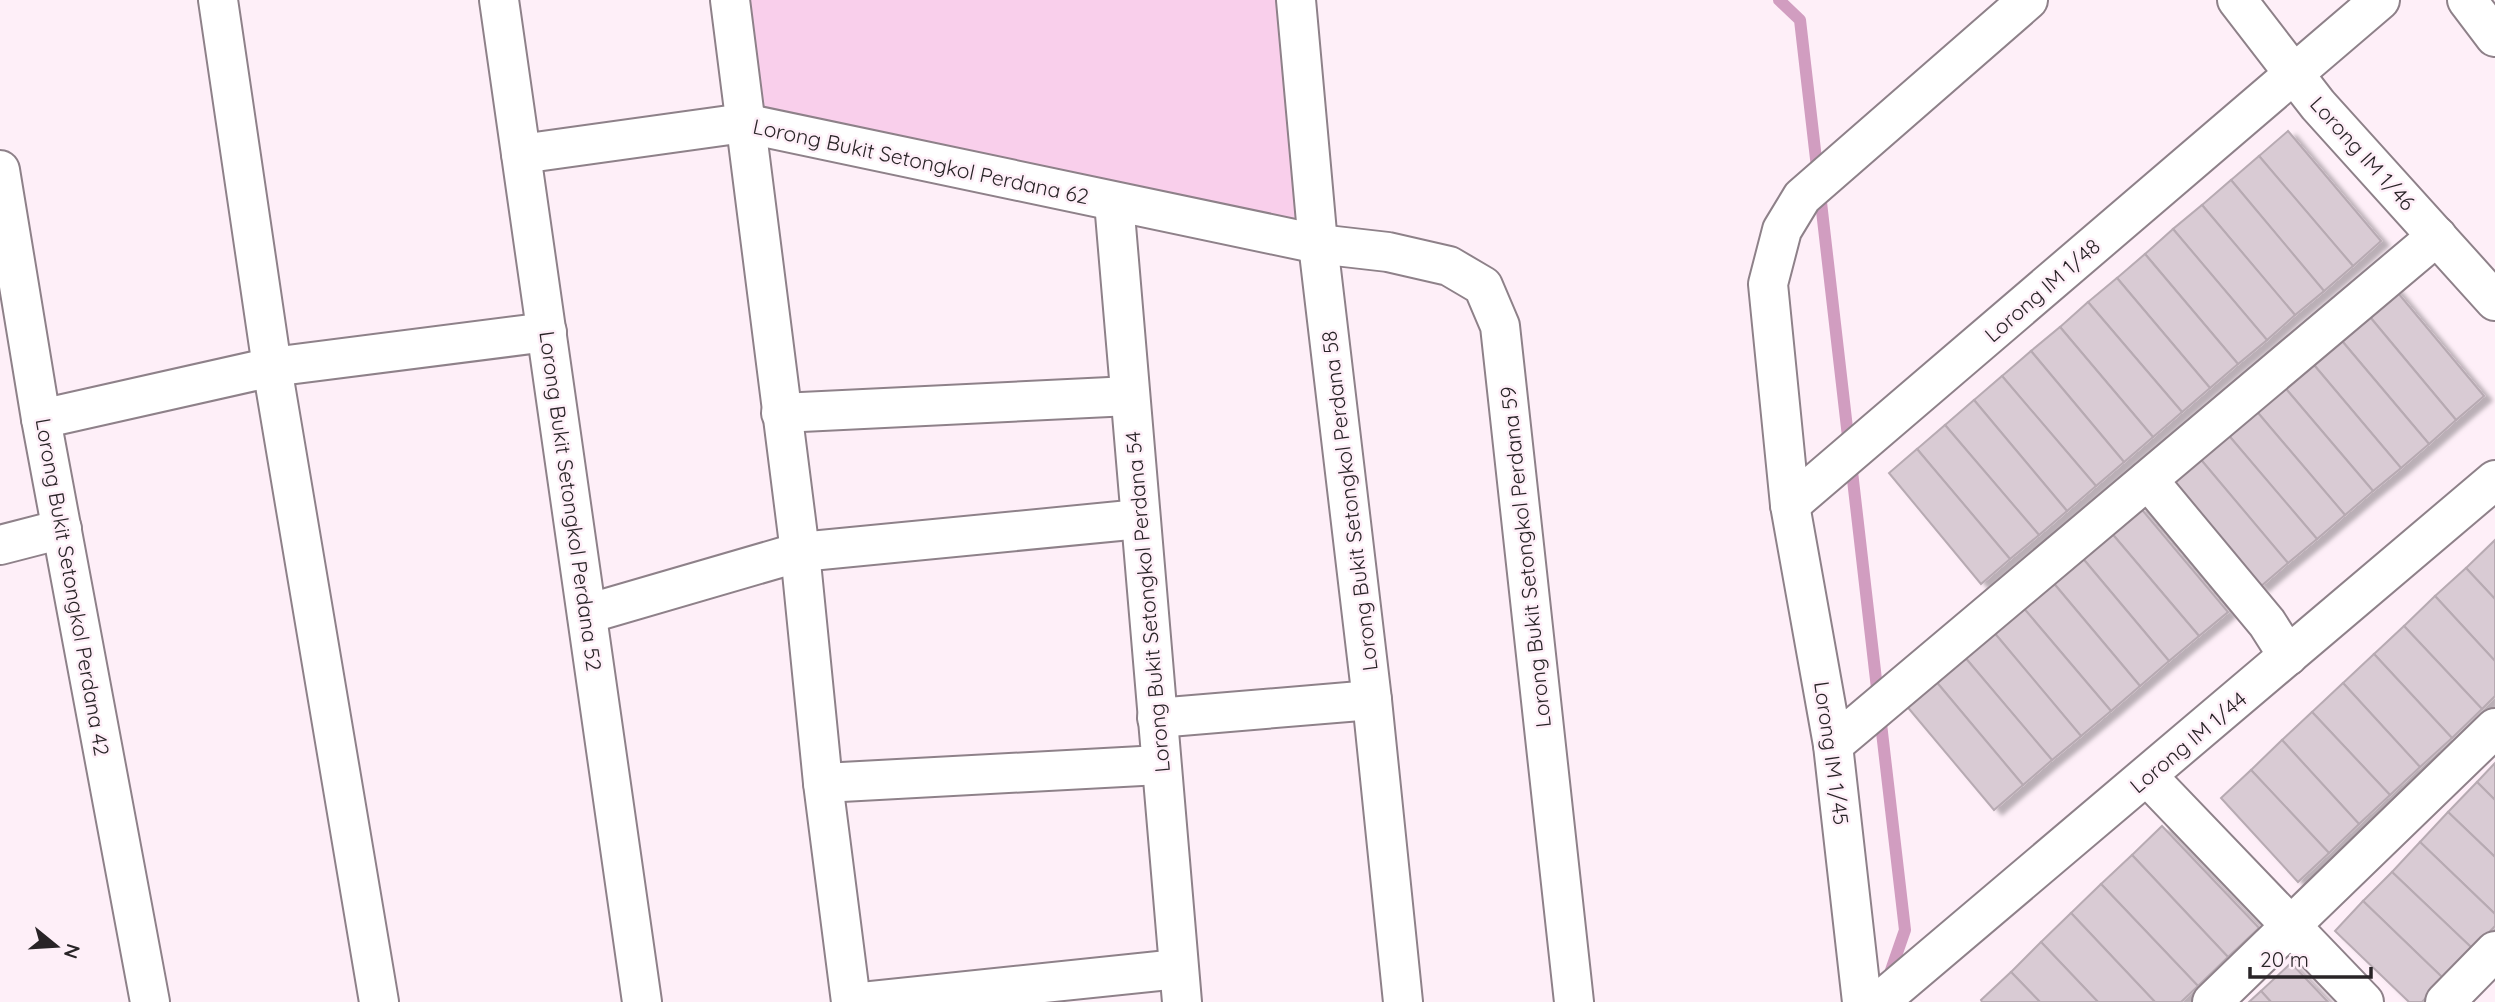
<svg xmlns="http://www.w3.org/2000/svg" width="2495" height="1002" font-family="Quicksand,sans-serif">
	<style>
		.green { fill: #f9cfeb }
		.lines { fill: none; stroke-linecap: round; stroke-linejoin: round }
		.stream { stroke: #d19dc0; stroke-width: 12 }
		.building { fill: #d9cbd4; stroke: #b7aab2; stroke-width: 2; filter: url(#shadow) }
		.minor-casing { stroke: #8e8189; stroke-width: 42 }
		.minor { stroke: #fff; stroke-width: 38 }
		.labels { text-anchor: middle; dominant-baseline: central; stroke-width: 5; stroke-linejoin: round; paint-order: stroke }
		.street-label { font-size: 21px; fill: #292427; stroke: #feeff8 }
	</style>
	<defs>
		<filter id="shadow"><feDropShadow dx="8" dy="4.5" stdDeviation="2" flood-color="#0004"/></filter>
	</defs>
	<rect width="100%" height="100%" fill="#feeff8"/>
	<path class="green" d="M730,0h552l36,244 -574,-121z"/>
	<g class="lines">
		<g class="stream">
			<path d="M1779,0l21,20 78,677"/>
			<path d="M1880,715l25,215 -17,49"/>
		</g>
	</g>
	<g class="building">
		<path d="M2288,131l93,110 -28,25 -94,-110z"/>
		<path d="M2259,156l94,110 -29,25 -93,-111z"/>
		<path d="M2231,180l93,111 -29,24 -93,-110z"/>
		<path d="M2202,205l93,110 -28,25 -94,-111z"/>
		<path d="M2173,229l94,111 -29,24 -93,-110z"/>
		<path d="M2145,254l93,110 -28,24 -93,-110z"/>
		<path d="M2117,278l93,110 -28,24 -94,-110z"/>
		<path d="M2393,287l91,109 -28,24 -91,-109z"/>
		<path d="M2088,302l94,110 -29,25 -93,-110z"/>
		<path d="M2365,311l91,109 -27,24 -92,-109z"/>
		<path d="M2060,327l93,110 -29,25 -93,-111z"/>
		<path d="M2337,335l92,109 -28,24 -92,-109z"/>
		<path d="M2031,351l93,111 -28,24 -94,-110z"/>
		<path d="M2309,359l92,109 -28,23 -92,-108z"/>
		<path d="M2002,376l94,110 -29,25 -93,-111z"/>
		<path d="M2281,383l92,108 -28,24 -92,-108z"/>
		<path d="M1974,400l93,111 -28,24 -94,-110z"/>
		<path d="M2253,407l92,108 -28,24 -92,-108z"/>
		<path d="M1945,425l94,110 -29,24 -93,-110z"/>
		<path d="M2225,431l92,108 -29,24 -91,-108z"/>
		<path d="M1917,449l93,110 -29,25 -92,-111z"/>
		<path d="M2197,455l91,108 -28,24 -91,-109z"/>
		<path d="M2138,505l90,107 -29,24 -90,-106z"/>
		<path d="M2109,530l90,106 -30,25 -89,-106z"/>
		<path d="M2495,540v59l-29,-31z"/>
		<path d="M2080,555l89,106 -29,25 -89,-106z"/>
		<path d="M2466,568l29,31v62l-60,-65z"/>
		<path d="M2051,580l89,106 -29,25 -90,-106z"/>
		<path d="M2435,596l60,65v35l-13,13 -78,-83z"/>
		<path d="M2021,605l90,106 -30,25 -89,-106z"/>
		<path d="M2404,626l78,83 -30,29 -78,-84z"/>
		<path d="M1992,630l89,106 -29,24 -89,-105z"/>
		<path d="M2374,654l78,84 -32,29 -77,-84z"/>
		<path d="M1963,655l89,105 -29,25 -89,-106z"/>
		<path d="M1934,679l89,106 -29,25 -89,-106z"/>
		<path d="M2343,683l77,84 -30,28 -78,-83z"/>
		<path d="M2312,712l78,83 -31,29 -77,-84z"/>
		<path d="M2282,740l77,84 -30,29 -78,-83z"/>
		<path d="M2495,763v37l-18,-18z"/>
		<path d="M2251,770l78,83 -31,29 -77,-84z"/>
		<path d="M2477,782l18,18v57l-47,-45z"/>
		<path d="M2448,812l47,45v57l-75,-72z"/>
		<path d="M2162,826l97,102 -31,29 -96,-102z"/>
		<path d="M2420,842l75,72v12l-22,23 -81,-77z"/>
		<path d="M2132,855l96,102 -30,29 -97,-102z"/>
		<path d="M2392,872l81,77 -29,30 -81,-78z"/>
		<path d="M2101,884l97,102 -17,16h-26l-84,-89z"/>
		<path d="M2363,901l81,78 -22,23h-13l-74,-71z"/>
		<path d="M2071,913l84,89h-57l-57,-60z"/>
		<path d="M2041,942l57,60h-58l-29,-30z"/>
		<path d="M2291,963l37,39h-57l-10,-11z"/>
		<path d="M2011,972l29,30h-58l-1,-2z"/>
		<path d="M2261,991l10,11h-22z"/>
	</g>
	<g class="lines">
		<g class="minor-casing">
			<g id="minor">
				<path d="M218,0l54,367 107,635"/>
				<path d="M499,0l143,1002"/>
				<path d="M730,0l70,552 23,231 28,219"/>
				<path d="M1296,0l22,244 54,456 31,302"/>
				<path d="M2237,0l81,105 177,196"/>
				<path d="M2467,0l28,37"/>
				<path d="M521,154l223,-31 574,121 70,8 61,14 34,20 17,40 74,676"/>
				<path d="M0,170l41,249 109,583"/>
				<path d="M1114,202l68,800"/>
				<path d="M781,413l349,-17"/>
				<path d="M41,419l231,-52 275,-35"/>
				<path d="M2148,480l119,143 21,33"/>
				<path d="M1790,505l590,-505"/>
				<path d="M0,545l62,-16"/>
				<path d="M587,614l213,-62 340,-33"/>
				<path d="M1157,718l215,-18"/>
				<path d="M1833,745l604,-509"/>
				<path d="M2148,777l216,225"/>
				<path d="M823,783l337,-18"/>
				<path d="M862,1002l316,-33"/>
				<path d="M1862,1002l-29,-257 -43,-240 -22,-221 14,-54 20,-33 226,-197"/>
				<path d="M1879,1002l616,-522"/>
				<path d="M2212,1002l283,-274"/>
				<path d="M2445,1002l50,-51"/>
			</g>
		</g>
		<use href="#minor" class="minor"/>
	</g>
	<g class="labels">
		<g class="street-label">
			<text transform="translate(2363 153) rotate(48)">Lorong IM 1/46</text>
			<text transform="translate(921 161) rotate(12)">Lorong Bukit Setongkol Perdana 62</text>
			<text transform="translate(2042 290) rotate(-41)">Lorong IM 1/48</text>
			<text transform="translate(571 501) rotate(82)">Lorong Bukit Setongkol Perdana 52</text>
			<text transform="translate(1349 501) rotate(-97)">Lorong Bukit Setongkol Perdana 58</text>
			<text transform="translate(1525 557) rotate(-96)">Lorong Bukit Setongkol Perdana 59</text>
			<text transform="translate(73 587) rotate(80)">Lorong Bukit Setongkol Perdana 42</text>
			<text transform="translate(1147 602) rotate(-95)">Lorong Bukit Setongkol Perdana 54</text>
			<text transform="translate(2188 742) rotate(-40)">Lorong IM 1/44</text>
			<text transform="translate(1832 753) rotate(82)">Lorong IM 1/45</text>
		</g>
	</g>
	<g transform="translate(56 946) rotate(108)" stroke="#feeff8" stroke-width="5" paint-order="stroke">
	<path d="M0-5L12 26L0 18L-12 26Z" fill="#292427"/>
	<text y="-10" font-size="19" font-weight="bold" text-anchor="middle" fill="#292427">N</text>
	</g>
	<path d="M2250 967v10h121v-10" fill="none" stroke="#292427" stroke-width="3.5"/>
	<text x="2260" y="967" font-size="21" fill="#292427" stroke="#feeff8" stroke-width="5" paint-order="stroke">20 m</text>
</svg>
